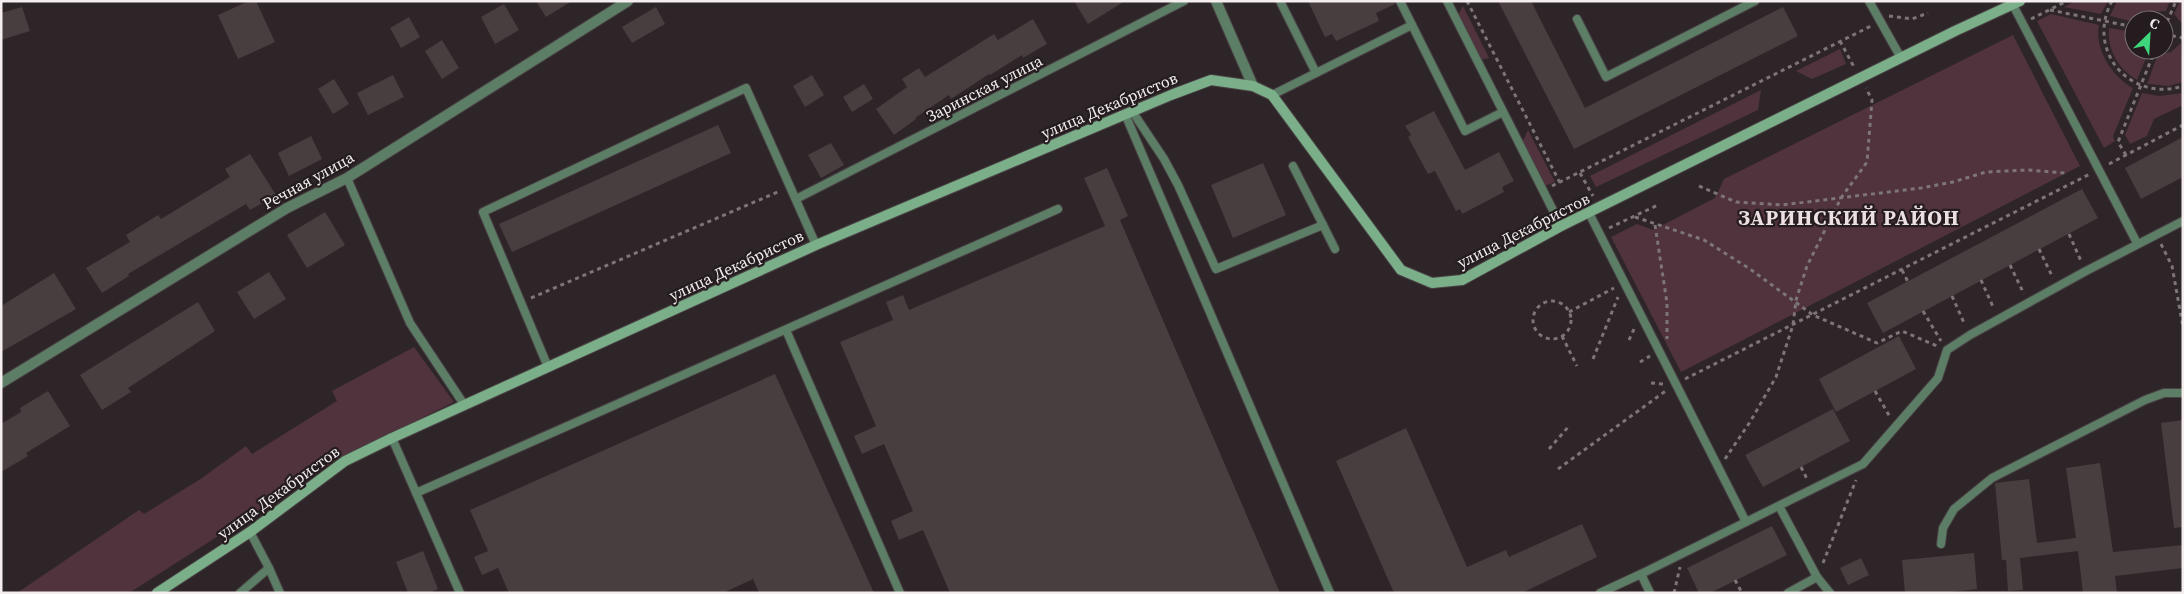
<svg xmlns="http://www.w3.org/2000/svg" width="2184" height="594" font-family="'Source Serif 4',serif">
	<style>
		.green { fill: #50333c }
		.building { fill: #483e40 }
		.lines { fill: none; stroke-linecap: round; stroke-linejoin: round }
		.lane-casing { stroke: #4a4144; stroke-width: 10 }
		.street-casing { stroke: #4a4144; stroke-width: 12 }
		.secondary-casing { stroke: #4a4144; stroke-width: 12 }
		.path { stroke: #7d7577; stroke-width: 3; stroke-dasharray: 4 4; stroke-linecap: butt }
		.lane { stroke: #5d7e66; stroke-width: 8 }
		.street { stroke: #5d7e66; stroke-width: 10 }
		.secondary { stroke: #7aaf89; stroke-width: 10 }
		.labels { text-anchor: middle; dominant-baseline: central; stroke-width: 4.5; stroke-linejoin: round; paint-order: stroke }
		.street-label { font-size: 16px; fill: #f4eeef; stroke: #241c1e }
		.district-label { font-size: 21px; font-weight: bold; letter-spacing: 1px; fill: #ede0e3; stroke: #241c1e }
	</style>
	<rect width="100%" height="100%" fill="#2e2528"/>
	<g class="green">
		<path d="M2075,1h33l-7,13 -37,-7z"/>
		<path d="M2117,1h53l-4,10 -15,1 -8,8h-9v2l-24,-6z"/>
		<path d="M2180,1h3v24l-9,-11z"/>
		<path d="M1463,6l26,52 -8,2 -23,-45z"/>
		<path d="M2051,14l48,11c-5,23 13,52 34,63l-20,48 2,5 -11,7 -67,-127z"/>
		<path d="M2109,28l25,4v18l15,1 -12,29c-18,-11 -30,-29 -28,-52z"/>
		<path d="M2013,35l67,131 -399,206 -70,-135 26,-13 16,6 62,-32 9,-19z"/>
		<path d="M2181,43l2,39 -14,4 -22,-2 11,-30 13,-2z"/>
		<path d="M1840,49l6,15 -34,15 -16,-8z"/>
		<path d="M1761,90l-3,20 -162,77 -6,-11z"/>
		<path d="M2142,93l17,3 24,-3v12l-29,14 -7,17 -17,8 -5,-9z"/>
		<path d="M1528,130l27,52 -10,4 -23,-43z"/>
		<path d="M414,347l40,55 -112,55 -213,136h-112l122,-83 5,4 58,-36 44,-32 6,8 85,-53 -5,-10z"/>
	</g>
	<g class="building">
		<path d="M249,1h7l19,41 -37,17 -20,-44z"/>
		<path d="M536,1h36l-26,16z"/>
		<path d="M1074,1h51l-37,23z"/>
		<path d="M1308,1h86l1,3 -19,9 3,8 -43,20 -4,-7 -7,3z"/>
		<path d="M1498,1h33l54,107 198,-101 15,29 -224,113z"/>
		<path d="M504,4l15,26 -24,14 -14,-27z"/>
		<path d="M22,7l8,24 -29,9v-27z"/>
		<path d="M656,7l9,17 -33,19 -10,-16z"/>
		<path d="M409,17l11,20 -19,11 -11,-20z"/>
		<path d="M1033,19l14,25 -24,14 -1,-3 -32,20 -1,-1 -38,25 -2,-4 -34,23 1,1 -22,16 -18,-26 31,-22 -5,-8 17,-11 6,9 69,-43 4,6z"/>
		<path d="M442,40l17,28 -17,11 -17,-28z"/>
		<path d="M393,75l11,22 -36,18 -11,-22z"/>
		<path d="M812,75l12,20 -19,12 -12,-21z"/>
		<path d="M334,79l15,25 -16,10 -15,-25z"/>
		<path d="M864,84l9,15 -21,13 -9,-15z"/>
		<path d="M1434,111l31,59 34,-18 15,29 -12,6 2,5 -42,22 -2,-5 -4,2 -21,-40 -7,3 -20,-37 3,-2 -6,-9z"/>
		<path d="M718,125l13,28 -219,99 -13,-28z"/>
		<path d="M311,136l11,23 -33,17 -11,-23z"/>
		<path d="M2183,137v40l-42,22 -16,-31z"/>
		<path d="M831,143l13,22 -23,13 -13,-23z"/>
		<path d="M250,154l26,41 -26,15 -4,-6 -118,70 1,2 -27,17 -16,-25 44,-26 -4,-7 32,-20 3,4 69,-42 -5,-8z"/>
		<path d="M1263,163l23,52 -53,23 -22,-53z"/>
		<path d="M1107,168l21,48 -8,4 160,373h-330l-27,-63 -24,10 -8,-19 22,-10 -29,-67 -22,10 -8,-18 22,-10 -36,-84 53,-22 -7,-18 17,-7 6,15 196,-84 -21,-48z"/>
		<path d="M2082,189l16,29 -215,115 -16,-30z"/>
		<path d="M325,212l20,33 -38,23 -20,-33z"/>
		<path d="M269,272l17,27 -32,20 -17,-27z"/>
		<path d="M54,273l22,36 -75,43v-46z"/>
		<path d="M198,302l17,29 -87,57 3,4 -29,18 -22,-35z"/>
		<path d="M1899,336l17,33 -80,43 -17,-33z"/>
		<path d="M775,374l99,219h-115l-6,-14 -30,14h-214l-11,-25 -16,7 -8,-18 14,-6 -18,-41z"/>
		<path d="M48,391l22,35 -44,27 2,3 -27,16v-48l20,-12 -1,-4z"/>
		<path d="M1833,409l17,32 -87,46 -18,-32z"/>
		<path d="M2183,420v107l-9,1 -13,-105z"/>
		<path d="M1406,428l61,139 39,-17 3,7 73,-33 15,33 -75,36h-128l-58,-132z"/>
		<path d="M2100,463l13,89 70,-7v23l-68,8 2,17h-34l-5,-42 -58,7 3,32 -15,1 -2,-31h-4l-7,-77 34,-4 8,64 39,-5 -10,-70z"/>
		<path d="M1772,526l15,29 -77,38h-11l-12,-25z"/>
		<path d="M423,551l15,38 -10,4h-20l-12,-31z"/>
		<path d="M1974,553l3,36 -35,4h-37l-3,-33z"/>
		<path d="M1861,558l8,17 -21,10 -8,-17z"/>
	</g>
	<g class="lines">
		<g class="lane-casing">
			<g id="lane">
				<path d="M1280,1l36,72"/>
				<path d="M1400,1l12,24"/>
				<path d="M1447,1l114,225"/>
				<path d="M1869,1l32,57"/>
				<path d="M2013,5l124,238"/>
				<path d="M1577,19l29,58 149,-76"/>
				<path d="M1272,95l140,-70 53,106 38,-19"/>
				<path d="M1132,111l32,48 14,26 38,84 107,-44 -30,-59"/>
				<path d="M1125,114l205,479"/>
				<path d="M347,178l63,145 53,80"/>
				<path d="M796,199l388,-198"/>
				<path d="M1589,213l157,309 117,-58 75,-86 9,-28 23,-15 116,-64 97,-50"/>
				<path d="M1323,225l12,24"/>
				<path d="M786,330l114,263"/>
				<path d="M548,367l-65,-155 263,-124 70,157"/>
				<path d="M392,438l68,155"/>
				<path d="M416,493l642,-284"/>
				<path d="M1779,506l38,71 13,16"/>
				<path d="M250,532l19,36 11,25"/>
				<path d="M1941,544l2,-16 11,-19 38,-31 153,-78 19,-7h19"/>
				<path d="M240,593l29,-25"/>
				<path d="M1600,593l41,-19"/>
				<path d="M1650,593l-9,-19 105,-52"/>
				<path d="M1788,593l29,-16"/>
			</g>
		</g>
		<g class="street-casing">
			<g id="street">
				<path d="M1216,1l37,85"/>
				<path d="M1,383l286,-175 60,-30 281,-177"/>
			</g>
		</g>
		<g class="secondary-casing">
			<path id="secondary" d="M157,593l93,-61 95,-71 47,-23 424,-193 355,-150 40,-15 42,6 19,9 129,175 31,13 30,-3 99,-54 394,-195 65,-30"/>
		</g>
		<g class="path">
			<path d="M1467,1l93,182"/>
			<path d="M2112,1c-27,49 18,102 71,85"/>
			<path d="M2050,10l84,17"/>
			<path d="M1889,16l23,3 16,-6"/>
			<path d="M2031,19l36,-18"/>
			<path d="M2164,29l12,-28"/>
			<path d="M2164,34l19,4"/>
			<path d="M1840,41l14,26"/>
			<path d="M2126,155l-8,-13 37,-92"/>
			<path d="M2109,164l74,-39"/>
			<path d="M1580,173l13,23"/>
			<path d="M1552,186l319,-160"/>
			<path d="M1699,186l37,16 46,3 139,-17 32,-6 33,-10 42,-2 37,3"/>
			<path d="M1635,217l69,23 46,29 63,46 64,28 25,-12 35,15"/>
			<path d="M1655,225l12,78v36"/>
			<path d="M1609,228l49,-23"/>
			<path d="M2069,234l12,27"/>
			<path d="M2161,244l11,22 11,61"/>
			<path d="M2039,249l14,29"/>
			<path d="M2010,265l14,29"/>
			<path d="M1902,270l6,12"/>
			<path d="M1981,280l13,29"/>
			<path d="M1952,296l13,29"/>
			<path d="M531,298l249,-107"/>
			<circle cx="1552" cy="320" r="19"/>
			<path d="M1923,311l18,30"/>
			<path d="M1569,312l45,-24"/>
			<path d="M1562,336l15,30"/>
			<path d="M1629,340l6,-13"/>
			<path d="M1593,359l25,-62"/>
			<path d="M1640,362l10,-6"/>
			<path d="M1685,379l405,-205"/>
			<path d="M1651,383l12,1"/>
			<path d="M1875,391l15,26"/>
			<path d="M1549,449l20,-23"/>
			<path d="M1725,459l25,-37 26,-45 17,-52 3,-25 11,-34 34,-68 26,-36 5,-62 -6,-12"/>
			<path d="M1801,467l6,12"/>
			<path d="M1558,469l109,-79"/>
			<path d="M1823,563l33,-83"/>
			<path d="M1735,580l7,13"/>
			<path d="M1674,593l6,-26"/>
		</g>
		<use href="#lane" class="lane"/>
		<use href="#street" class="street"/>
		<use href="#secondary" class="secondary"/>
	</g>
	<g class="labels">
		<g class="street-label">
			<text transform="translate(984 88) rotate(-27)">Заринская улица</text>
			<text transform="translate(1109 105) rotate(-23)">улица Декабристов</text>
			<text transform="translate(308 180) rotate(-29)">Речная улица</text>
			<text transform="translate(1523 230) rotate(-27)">улица Декабристов</text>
			<text transform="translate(736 265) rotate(-25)">улица Декабристов</text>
			<text transform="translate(278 492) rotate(-36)">улица Декабристов</text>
		</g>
		<g class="district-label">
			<text x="1849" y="217">ЗАРИНСКИЙ РАЙОН</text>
		</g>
	</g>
	<rect width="2184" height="594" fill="none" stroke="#f4eeef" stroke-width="5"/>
	<g transform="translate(2149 35) rotate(25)"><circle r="24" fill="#241c1e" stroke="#777072"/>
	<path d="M0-4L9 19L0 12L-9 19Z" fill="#3ed77d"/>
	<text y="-8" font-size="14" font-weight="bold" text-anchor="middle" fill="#f4eeef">С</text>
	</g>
</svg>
